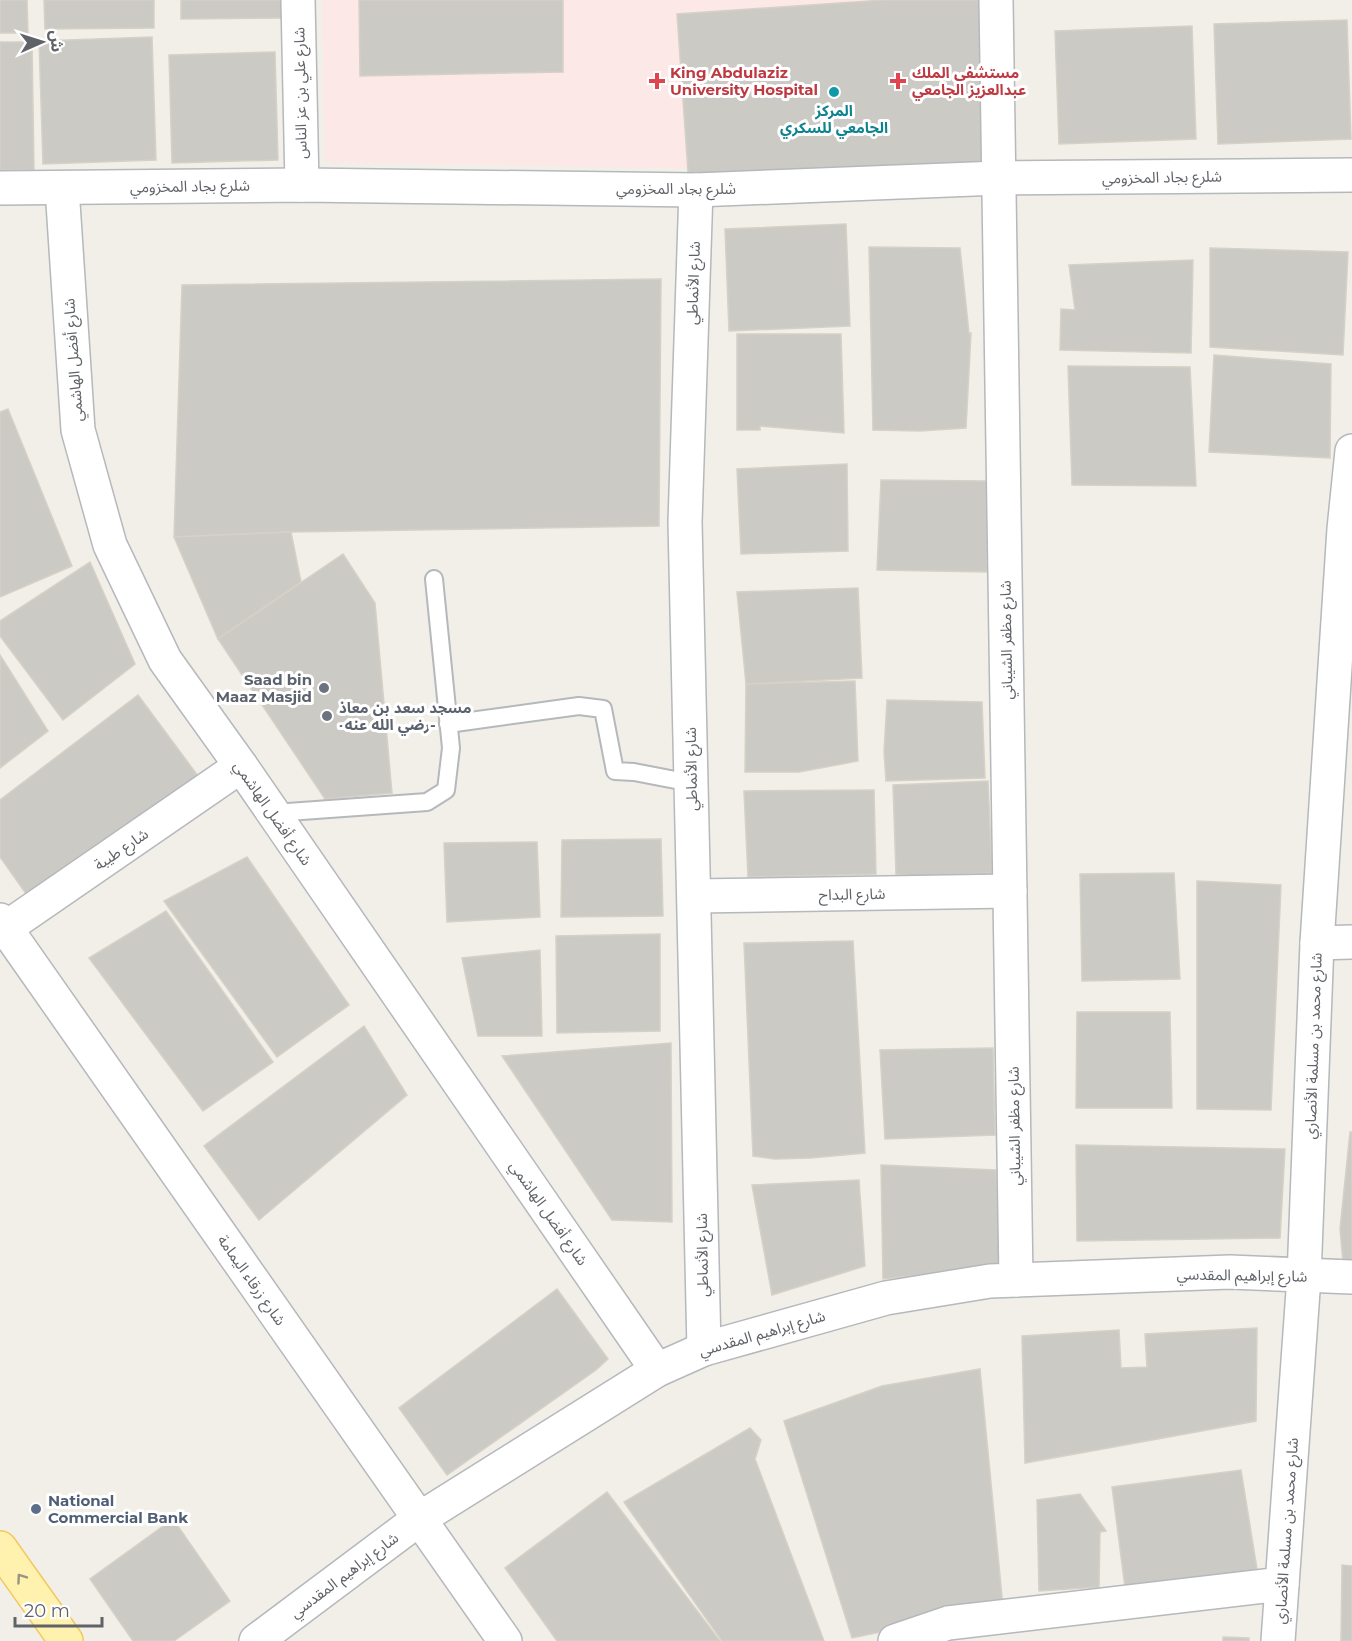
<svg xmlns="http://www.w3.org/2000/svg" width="1352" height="1641" font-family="Montserrat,'Noto Sans Arabic',sans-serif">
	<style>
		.medical { fill: #fce8e6 }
		.building { fill: #cccac5; stroke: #d6d1c6; stroke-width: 1.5 }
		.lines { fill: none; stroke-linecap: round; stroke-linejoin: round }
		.service-casing { stroke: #b5b8bc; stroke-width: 20 }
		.minor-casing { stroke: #b5b8bc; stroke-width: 36 }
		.primary-casing { stroke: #f2c960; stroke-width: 36 }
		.service { stroke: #fff; stroke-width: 16 }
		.minor { stroke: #fff; stroke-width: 33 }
		.primary { stroke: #fff2af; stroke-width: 33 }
		.oneway { stroke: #979581 }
		.health-dot { fill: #e0444e; stroke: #fff; stroke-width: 2 }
		.culture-dot { fill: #0f9aa8; stroke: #fff; stroke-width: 2 }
		.worship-dot { fill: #6b7280; stroke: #fff; stroke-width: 2 }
		.service-dot { fill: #5c6f8a; stroke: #fff; stroke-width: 2 }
		.labels { text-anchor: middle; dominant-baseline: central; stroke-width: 6; stroke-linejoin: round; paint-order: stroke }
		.health-label { font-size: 15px; font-weight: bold; fill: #be3a42; stroke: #fff; text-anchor: start }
		.street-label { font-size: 15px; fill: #5f6368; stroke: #fff }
		.culture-label { font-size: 15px; font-weight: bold; fill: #0d838f; stroke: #fff }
		.worship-label { font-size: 15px; font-weight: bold; fill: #5b616d; stroke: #fff; text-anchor: end }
		.service-label { font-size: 15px; font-weight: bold; fill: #4e5e75; stroke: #fff; text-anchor: start }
	</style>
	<rect width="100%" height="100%" fill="#f1efe8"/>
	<path class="medical" d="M322,0h665l8,174 -670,-12z"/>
	<g class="building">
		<path d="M0,0h27l1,33h-28z"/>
		<path d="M44,0h110v28l-109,1z"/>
		<path d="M181,0h101v18l-101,1z"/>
		<path d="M359,0h204v72l-203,4z"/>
		<path d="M884,0h96l10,170 -301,16 -12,-172z"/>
		<path d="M1347,20l4,119 -133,5 -4,-120z"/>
		<path d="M1192,26l4,113 -137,5 -4,-113z"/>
		<path d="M152,37l4,123 -113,4 -4,-123z"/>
		<path d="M0,42h32l2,128h-34z"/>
		<path d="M275,52l3,108 -106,3 -3,-108z"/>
		<path d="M846,224l4,102 -121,5 -4,-102z"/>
		<path d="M869,247l91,1 9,85h2l-5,95 -46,3 -47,-1z"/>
		<path d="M1210,248l138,4 -5,103 -133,-8z"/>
		<path d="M1193,260l-2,93 -131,-3 1,-41 14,1 -6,-45z"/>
		<path d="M661,279l-2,247 -368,6 -117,5 8,-252z"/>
		<path d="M737,334h104l3,99 -84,-7v4h-23z"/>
		<path d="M1214,355l117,9 -1,94 -121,-6z"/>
		<path d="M1068,366l122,1 6,119 -124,-1z"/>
		<path d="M8,409l64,157 -72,31v-185z"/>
		<path d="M847,464l1,87 -107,3 -4,-85z"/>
		<path d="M881,480l106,1v91l-110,-2z"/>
		<path d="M291,532l10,50 -83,57 -44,-102z"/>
		<path d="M343,554l32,49 17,190 -67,6 -107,-160z"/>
		<path d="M90,562l45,102 -72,56 -63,-84v-15z"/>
		<path d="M858,588l4,90 -116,6 -9,-92z"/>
		<path d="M0,655l48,76 -48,37z"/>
		<path d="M855,681l3,80 -59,11h-54l1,-88z"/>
		<path d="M138,695l66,89 -175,114 -29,-41v-57z"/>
		<path d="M887,700l95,2 3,76 -99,3 -2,-29z"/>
		<path d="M988,781l4,92 -78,3 -18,-2 -3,-89z"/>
		<path d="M874,790l2,84 -128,3 -4,-86z"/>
		<path d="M661,839l2,77 -102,1 1,-77z"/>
		<path d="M537,842l3,75 -93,5 -3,-79z"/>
		<path d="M247,857l102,148 -72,52 -113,-156z"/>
		<path d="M1174,873l6,106 -98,2 -2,-107z"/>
		<path d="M1197,881l84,4 -10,225 -74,-1z"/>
		<path d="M166,911l107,151 -70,49 -114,-153z"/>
		<path d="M660,934v97l-103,2 -1,-97z"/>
		<path d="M853,941l12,212 -54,5 -36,1 -22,-3 -9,-213z"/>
		<path d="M540,950l2,86h-64l-16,-78z"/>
		<path d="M1077,1012h93l2,96h-96z"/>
		<path d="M364,1026l43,69 -148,125 -55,-74z"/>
		<path d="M671,1043l1,179 -60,-2 -110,-164z"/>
		<path d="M993,1048l2,87 -110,4 -5,-89z"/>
		<path d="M1350,1132h2v131l-9,-1 -3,-33z"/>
		<path d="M1076,1145l209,4 -5,89 -203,3z"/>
		<path d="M881,1165l115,5 4,96 -117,13z"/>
		<path d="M859,1180l6,86 -93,29 -20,-110z"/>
		<path d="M557,1289l51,70 -12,11 -149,105 -48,-67z"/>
		<path d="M1257,1328l-1,93 -231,42 -3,-127 97,-6 2,38 26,-1 -2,-33z"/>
		<path d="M980,1369l23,238 -151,31 -68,-217 98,-35z"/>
		<path d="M750,1428l11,12 -6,19 69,182h-102l-98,-139z"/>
		<path d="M1241,1470l17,105 -132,20 -14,-108z"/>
		<path d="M607,1492l113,149h-163l-52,-73z"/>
		<path d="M1080,1494l26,37 -6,1 -1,55 -60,4 -2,-91z"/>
		<path d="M173,1519l57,82 -56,40h-41l-43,-62z"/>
		<path d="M1342,1565l10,1v75h-11z"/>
		<path d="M1223,1637l26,1v3h-26z"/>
	</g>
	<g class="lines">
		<g class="service-casing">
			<g id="service">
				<path d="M448,724l131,-18 24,3 12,62 19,1 57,11"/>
				<path d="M274,813l153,-11 19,-12 5,-42 -17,-169"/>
			</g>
		</g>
		<g class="minor-casing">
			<g id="minor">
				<path d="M298,0l4,185"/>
				<path d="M996,0l20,1280"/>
				<path d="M0,188l302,-3 394,5 303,-12 353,-3"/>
				<path d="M62,188l16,242 32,115 55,115 76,106 416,604"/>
				<path d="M696,190l-11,332 19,827"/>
				<path d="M694,896l316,-5"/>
				<path d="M0,920l505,721"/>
				<path d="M0,932l241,-166"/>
				<path d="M1317,943l35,-1"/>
				<path d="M256,1641l163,-122 238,-149 47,-21 182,-51 104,-17 240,-9 122,5"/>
				<path d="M895,1641l53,-18 334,-39"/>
				<path d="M1278,1641l26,-364 13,-334 27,-414 8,-78"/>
			</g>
		</g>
		<g class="primary-casing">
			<path id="primary" d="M0,1548l66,93"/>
		</g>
		<use href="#service" class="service"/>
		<use href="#minor" class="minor"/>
		<use href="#primary" class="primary"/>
	</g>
	<defs><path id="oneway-chevron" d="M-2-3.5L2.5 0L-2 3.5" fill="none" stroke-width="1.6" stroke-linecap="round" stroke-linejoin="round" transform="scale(1.5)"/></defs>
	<use class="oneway" href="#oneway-chevron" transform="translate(21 1578) rotate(-125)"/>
	<g class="health-dot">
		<path d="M654 72h6v6h6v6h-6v6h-6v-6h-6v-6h6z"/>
		<path d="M895 72h6v6h6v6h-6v6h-6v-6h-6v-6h6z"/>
	</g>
	<circle class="culture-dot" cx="834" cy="92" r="6"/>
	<g class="worship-dot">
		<circle cx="324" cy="688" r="6"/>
		<circle cx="327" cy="716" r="6"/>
	</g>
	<circle class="service-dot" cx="36" cy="1509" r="6"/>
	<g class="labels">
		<g class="health-label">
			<text x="670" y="72">King Abdulaziz<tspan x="670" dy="17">University Hospital</tspan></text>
			<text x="912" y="72">مستشفى الملك<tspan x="912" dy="17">عبدالعزيز الجامعي</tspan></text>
		</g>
		<g class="street-label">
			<text transform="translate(300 93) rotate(-91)">شارع علي بن عز الناس</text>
			<text transform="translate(1162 177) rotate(-1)">شلرع بجاد المخزومي</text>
			<text transform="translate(190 186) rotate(-1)">شلرع بجاد المخزومي</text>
			<text x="676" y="188">شلرع بجاد المخزومي</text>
			<text transform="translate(693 283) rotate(-88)">شارع الأنماطي</text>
			<text transform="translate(73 360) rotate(-94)">شارع أفضل الهاشمي</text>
			<text transform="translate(1006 640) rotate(-91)">شارع مظفر الشيباني</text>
			<text transform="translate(691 769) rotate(-91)">شارع الأنماطي</text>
			<text transform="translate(273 813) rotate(55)">شارع أفضل الهاشمي</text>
			<text transform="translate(121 849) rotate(-34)">شارع طيبة</text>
			<text transform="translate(852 894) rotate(-1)">شارع البداح</text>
			<text transform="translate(1313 1046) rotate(-88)">شارع محمد بن مسلمة الأنصاري</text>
			<text transform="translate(1014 1126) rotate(-91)">شارع مظفر الشيباني</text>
			<text transform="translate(549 1213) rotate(55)">شارع أفضل الهاشمي</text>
			<text transform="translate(702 1255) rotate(-91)">شارع الأنماطي</text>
			<text transform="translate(1242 1275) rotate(1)">شارع إبراهيم المقدسي</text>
			<text transform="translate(252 1280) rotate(55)">شارع زرقاء اليمامة</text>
			<text transform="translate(762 1333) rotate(-16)">شارع إبراهيم المقدسي</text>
			<text transform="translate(1286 1531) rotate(-86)">شارع محمد بن مسلمة الأنصاري</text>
			<text transform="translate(344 1575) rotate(-37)">شارع إبراهيم المقدسي</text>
		</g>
		<g class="culture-label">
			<text x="834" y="110">المركز<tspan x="834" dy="17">الجامعي للسكري</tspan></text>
		</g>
		<g class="worship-label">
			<text x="312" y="679">Saad bin<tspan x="312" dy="17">Maaz Masjid</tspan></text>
			<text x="339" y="707" text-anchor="start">مسجد سعد بن معاذ<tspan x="339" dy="17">-رضي الله عنه-</tspan></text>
		</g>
		<g class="service-label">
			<text x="48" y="1500">National<tspan x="48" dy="17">Commercial Bank</tspan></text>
		</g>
	</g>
	<g transform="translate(42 42) rotate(87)" stroke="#ffffff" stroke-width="4.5" paint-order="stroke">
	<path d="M0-4.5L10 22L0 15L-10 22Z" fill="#5f6368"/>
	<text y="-9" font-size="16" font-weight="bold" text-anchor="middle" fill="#5f6368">ش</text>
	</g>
	<path d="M15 1617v9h87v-9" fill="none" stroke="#5f6368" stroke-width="3"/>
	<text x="24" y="1617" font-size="18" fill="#5f6368" stroke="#ffffff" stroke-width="4.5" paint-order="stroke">20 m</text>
</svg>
